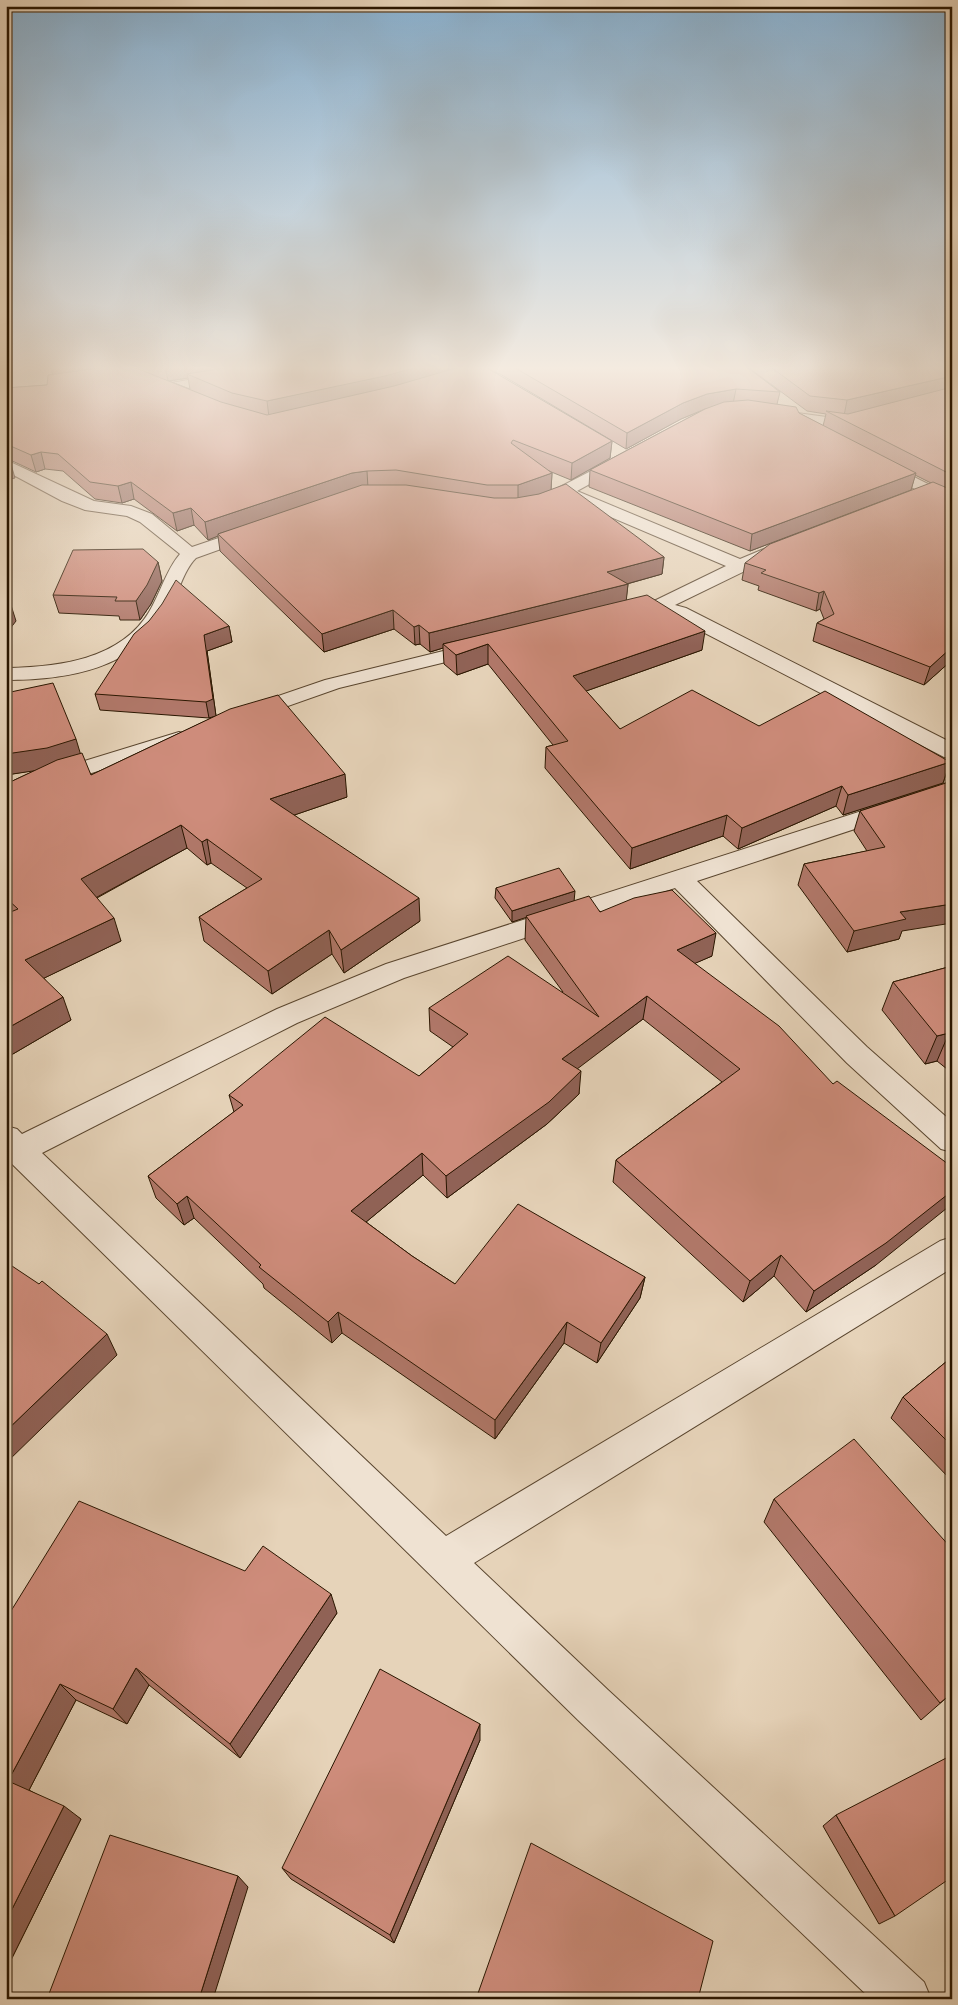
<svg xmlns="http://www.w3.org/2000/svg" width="958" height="2005" font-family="'Gentium Book Plus',serif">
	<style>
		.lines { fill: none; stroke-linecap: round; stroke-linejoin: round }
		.minor-casing { stroke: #59452e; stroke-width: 2 }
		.minor { fill: #efe2d2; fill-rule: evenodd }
		.wall { fill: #b1786a; stroke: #2a1600; fill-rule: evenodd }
		.shaded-wall { fill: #906256; stroke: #2a1600 }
		.building { fill: #ce8c7b; stroke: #2a1600 }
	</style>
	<rect width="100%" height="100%" fill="#e6d3b9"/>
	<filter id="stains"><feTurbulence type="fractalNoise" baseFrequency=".004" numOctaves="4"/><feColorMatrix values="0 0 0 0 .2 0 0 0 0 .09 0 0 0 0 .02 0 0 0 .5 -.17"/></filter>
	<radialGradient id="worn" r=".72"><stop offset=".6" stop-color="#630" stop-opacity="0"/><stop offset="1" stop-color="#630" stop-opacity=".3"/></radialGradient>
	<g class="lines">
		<g class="minor-casing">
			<g id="minor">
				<path d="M226,373l5,1 2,3 -2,3 -65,12 -7,-4 7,-4z"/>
				<path d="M775,410l59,8 27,-2 7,4c-10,15 -81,1 -98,-3l-2,-3z"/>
				<path d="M622,455l8,5 -2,3 -51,28 163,68 38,-16 6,1 3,4 -3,4 -109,53 11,3 266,135v16l-8,-2 -272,-141 -15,-4 -26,3 -7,-2 -3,-4 3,-4 30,-4 72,-35 -160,-68c-10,7 -21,13 -33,11l-2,-4 27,-17z"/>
				<path d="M6,460l88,41 37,5 21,8 40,33 62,-21 6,1 3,4 -3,4 -64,23c-13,13 -18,37 -28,54 -34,57 -100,68 -162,68v-12c52,-1 114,-8 143,-56 11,-18 17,-42 31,-58l-40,-32 -13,-6 -42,-6 -23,-9 -56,-30z"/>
				<path d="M880,460l72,36v12l-78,-40 -2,-3 2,-3z"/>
				<path d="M480,642l7,2 3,4 -3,4 -148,36 -91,32 -8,-1 -3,-5 3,-5 85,-29z"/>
				<path d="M179,732l8,2 3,5 -3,5 -181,55v-14z"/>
				<path d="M952,782v15l-255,84 170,166 85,75v30l-11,-3 -94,-86 -172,-175 -271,90 -107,45 -255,130 404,383 494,-295 12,-4v31l-478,295 134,127 316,292 7,17h-60l-293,-279 -572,-562v-32l11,3 5,5 255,-125 109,-45z"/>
			</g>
		</g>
		<use href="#minor" class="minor"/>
	</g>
	<g class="wall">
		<path d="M50,365h694l36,27 -3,12 22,9 24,13 3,-12 -19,-3 -62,-46h207v295l-28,25 -111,-44 4,-18 7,-4 -4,-10 -4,2 -58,-21 1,-4 -17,-6 3,-17 186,-80 -16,-8 -4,15 -161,61 -161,-64 1,-17 115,-61 -24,10 -55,30 -126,-75 -7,-2 119,69 -2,17 -39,22 -22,-9 3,2 -1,16 113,68 -2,17 -35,10h1l-2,16 76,50 -116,41 34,38 139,-3 191,36 -7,21 -100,32 -7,-9 -98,43 -15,-13 -93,33 -85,-101 1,-21 7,-2 -65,-81 -31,11 -13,-11 -1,-16 -13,4 -10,-8 -5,1 -21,-16 -70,23 -104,-101 -2,-15 -10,4 -14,-15 -17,6 -43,-32 -12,4 -27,-4 -32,-28 -18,-2 -9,3 -30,-14v-70l41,-3 6,-10zM188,378l2,11 -21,-8z"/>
		<path d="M158,562l4,19 -11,23 -11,16h-20l-1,-4 -60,-3 -6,-18z"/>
		<path d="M229,626l3,16 -25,9 9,65 131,81 -53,18 126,106 -76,52 -12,-19 -60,40 -68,-53 -5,-24 48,-29 -36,-25 -4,2 -20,-17 -90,50 24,43 -77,37 27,42 -65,38 3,-142 -3,-3v-129l30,-14 -30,5v-82l74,61 11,21 125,-59 -7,2 -109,-8 -5,-16z"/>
		<path d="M952,781l-53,158 -52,13 -49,-67 6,-21 63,-13 -13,-20 6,-20z"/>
		<path d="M496,888l78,13 138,55 -17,7 181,302 -70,47 -32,-36 -31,26 -130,-120 3,-22 106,-78 -79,-63 -66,49 2,26 -32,30 -100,74 -24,-23 -57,47 46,34 43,28 190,-7 -5,21 -43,65 -33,-20 -69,96 -153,-106 -10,10 -68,-55 -1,-4 -69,-66 -10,7 -28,-27 -8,-22 86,-64 -5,-17 190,-19 34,-29 -23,-16 -1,-23 134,-16 -38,-52 1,-23 -14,5 -17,-24z"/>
		<path d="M952,966v107l-15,-12 -12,3 -43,-54 11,-28z"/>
		<path d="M952,1357v124l-61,-63 12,-21z"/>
		<path d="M774,1499l178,194 -31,27 -157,-198z"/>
		<path d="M337,1613l-97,145 -91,-73 -22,39 -51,-24 -47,90 52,29 -75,151v-351z"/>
		<path d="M480,1740l-86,203 -103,-64 -9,-11z"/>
		<path d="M836,1815l59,101 -16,8 -56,-98z"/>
	</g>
	<g class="shaded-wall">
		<path d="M50,365h66l1,5 -63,9z"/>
		<path d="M172,365h74l-59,9 1,4 -20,3 -3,-15z"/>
		<path d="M425,365h36l1,5 -193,47 -2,-16z"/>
		<path d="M952,376v14l-108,26 3,-16z"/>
		<path d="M736,389l-3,15 -28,5 -24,10 -55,30 1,-16 56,-30 24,-9z"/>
		<path d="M612,441l-2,17 -39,22 1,-17z"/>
		<path d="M41,452l4,17 -9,3 -5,-17z"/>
		<path d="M10,461l5,17 -9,2v-18z"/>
		<path d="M367,471l1,17 -150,46v2l-10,4 -3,-18 147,-49z"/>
		<path d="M552,473l-1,17 -33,12v-17z"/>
		<path d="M916,473l-5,17 -161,61 2,-17z"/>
		<path d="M131,482l3,17 -12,4 -4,-17z"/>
		<path d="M191,508l3,17 -17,6 -4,-18z"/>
		<path d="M664,557l-2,17 -57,16 2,-18z"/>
		<path d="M158,562l4,19 -11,23 -11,16 -4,-19z"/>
		<path d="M628,584l-2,19 -183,41v4l-13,4 -1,-19z"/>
		<path d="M824,591l-4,18 -4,2 3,-18z"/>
		<path d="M10,602l6,19 -10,13v-27z"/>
		<path d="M393,610l1,19 -70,23 -2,-18z"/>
		<path d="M419,625l1,19 -5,1 -1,-18z"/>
		<path d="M229,626l3,16 -25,9 9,65 -7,2 -3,-16 -2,-67z"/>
		<path d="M705,631l-3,19 -130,46 1,-20z"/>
		<path d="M488,644v20l-31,11 -1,-20z"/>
		<path d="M952,647v13l-28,25 6,-18z"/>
		<path d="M76,739l6,20 -29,9 -47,7v-21z"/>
		<path d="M950,762l-7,21 -100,32 5,-20z"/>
		<path d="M345,774l2,23 -73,25 -4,-23z"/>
		<path d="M842,786l-6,20 -98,43 4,-21z"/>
		<path d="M727,815l-4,21 -93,33 2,-21z"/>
		<path d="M181,825l6,23 -99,54 -7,-23z"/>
		<path d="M207,839l4,24 -4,2 -5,-23z"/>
		<path d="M575,891l-1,11 -62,20v-11z"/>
		<path d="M419,898l1,23 -76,52 -3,-23z"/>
		<path d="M952,904v19l-50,8 -3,8 -52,13 7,-21 46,-19z"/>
		<path d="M114,918l7,23 -87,42 -9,-23z"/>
		<path d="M329,930l3,24 -60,40 -4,-23z"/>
		<path d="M716,933l-4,23 -39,17 4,-23z"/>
		<path d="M647,996l-4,23 -83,63 2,-23z"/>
		<path d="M63,997l8,23 -65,38v-29z"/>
		<path d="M949,1033l-12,28 -12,3 12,-28z"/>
		<path d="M581,1071l-2,23 -32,30 -100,74 -1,-22z"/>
		<path d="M422,1153l1,22 -69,57 -3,-21z"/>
		<path d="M952,1191v13l-76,61 -70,47 8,-21z"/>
		<path d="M187,1196l7,22 -10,7 -7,-21z"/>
		<path d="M781,1255l-7,21 -31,26 7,-21z"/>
		<path d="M645,1277l-5,21 -43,65 4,-20z"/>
		<path d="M338,1312l4,21 -10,10 -4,-21z"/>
		<path d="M567,1322l-3,21 -69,96v-19z"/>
		<path d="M107,1334l10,21 -111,108v-32z"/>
		<path d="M331,1594l6,19 -97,145 -10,-14z"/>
		<path d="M136,1668l13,17 -22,39 -14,-15z"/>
		<path d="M60,1684l16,16 -49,94 -19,-13z"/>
		<path d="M480,1724v16l-86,203 -4,-8z"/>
		<path d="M64,1806l17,13 -75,151v-49z"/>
		<path d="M238,1876l10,11 -35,112h-14z"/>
	</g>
	<g class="building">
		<path d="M243,365h182l-40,11 -118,25 -35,-8 -45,-19z"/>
		<path d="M482,365l130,76 -40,22 -59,-23 -2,3 41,30 -34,12h-31l-91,-15 -29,1 -15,2 -147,49 -14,-14 -18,5 -42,-31 -13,4 -28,-4 -32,-28 -17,-2 -10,3 -25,-11v-56l41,-3 1,-10 66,-9 22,2 85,34 46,13 127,-29 69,-20z"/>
		<path d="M510,365h234l36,27 -44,-3 -29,5 -24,9 -56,30z"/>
		<path d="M768,365h184v11l-105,24 -37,-4z"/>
		<path d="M952,387v88l-126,-64 22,3z"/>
		<path d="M748,400l48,7 3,6 117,60 -164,61 -162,-64 115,-61 19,-7z"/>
		<path d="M933,482l19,8v157l-22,20 -113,-44 17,-9 -10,-23 -5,2 -58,-20 5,-3 -21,-7 25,-19z"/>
		<path d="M566,484l98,73 -57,15 21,12 -199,49 -10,-8 -5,2 -21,-17 -71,24 -104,-100 144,-49h44l88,13h22l23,-4z"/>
		<path d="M143,549l15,13 -11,23 -11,16h-21l2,-4 -64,-2 20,-45z"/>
		<path d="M176,580l53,46 -25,9 9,64 -7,3 -111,-8 39,-60 15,-13 13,-17z"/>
		<path d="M647,595l58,36 -132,45 47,53 72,-39 67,36 66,-35 125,71 -102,33 -6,-9 -100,42 -15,-13 -95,33 -86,-101 22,-6 -80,-97 -32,11 -13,-11z"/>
		<path d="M6,602h4l-4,5z"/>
		<path d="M53,683l23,56 -29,9 -41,6v-61z"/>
		<path d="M278,695l67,79 -75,25 149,99 -78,52 -12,-20 -61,41 -69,-54 63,-38 -55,-40 -5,3 -21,-17 -100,54 33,39 -89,42 38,37 -57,32v-111l4,-2 -2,-3 10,-4 -12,-11v-114l51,-24 25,-7 9,22 139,-66z"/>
		<path d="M952,781v123l-52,8 6,7 -52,12 -50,-67 81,-17 -25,-36z"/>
		<path d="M559,868l16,23 -63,20 -16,-23z"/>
		<path d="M672,890l44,43 -39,17 102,76 54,58 4,-3 115,86v24l-66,52 -72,48 -33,-36 -31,26 -134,-121 124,-91 -93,-73 -85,63 19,12 -32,31 -103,74 -24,-23 -71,58 61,45 43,28 63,-80 127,73 -44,66 -34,-21 -72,98 -157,-108 -10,10 -69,-55 2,-2 -74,-69 -10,8 -29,-28 95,-71 -14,-10 96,-78 94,59 49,-42 -39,-26 79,-52 91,61 -73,-101 63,-20 11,16 34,-14z"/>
		<path d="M952,966v69l-3,-2 -12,3 -44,-54z"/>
		<path d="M6,1262l33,22 3,-3 65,53 -101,97z"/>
		<path d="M952,1357v89l-49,-49z"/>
		<path d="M854,1439l98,110v144l-12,10 -166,-204z"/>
		<path d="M79,1501l166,70 18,-25 68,48 -101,150 -94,-76 -23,41 -53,-25 -52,97 56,25 -58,115v-302z"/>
		<path d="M380,1669l100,55 -90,211 -108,-67z"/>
		<path d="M952,1755v122l-57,39 -59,-101z"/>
		<path d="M110,1835l128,41 -39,123h-152z"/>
		<path d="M531,1843l182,98 -15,58h-222z"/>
	</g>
	<linearGradient id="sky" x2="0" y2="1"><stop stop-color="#89b4d6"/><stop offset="0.57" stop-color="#f4ebe0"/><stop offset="1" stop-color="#f4ebe0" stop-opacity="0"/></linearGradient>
	<rect width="958" height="646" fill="url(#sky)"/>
	<rect width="958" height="2005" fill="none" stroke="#e6d3b9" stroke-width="25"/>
	<rect x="8" y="8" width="943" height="1990" fill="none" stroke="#2a1600" stroke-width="2.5"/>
	<rect x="12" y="12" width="933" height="1980" fill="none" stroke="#2a1600"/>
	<rect width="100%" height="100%" filter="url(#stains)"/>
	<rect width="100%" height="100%" fill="url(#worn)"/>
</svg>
